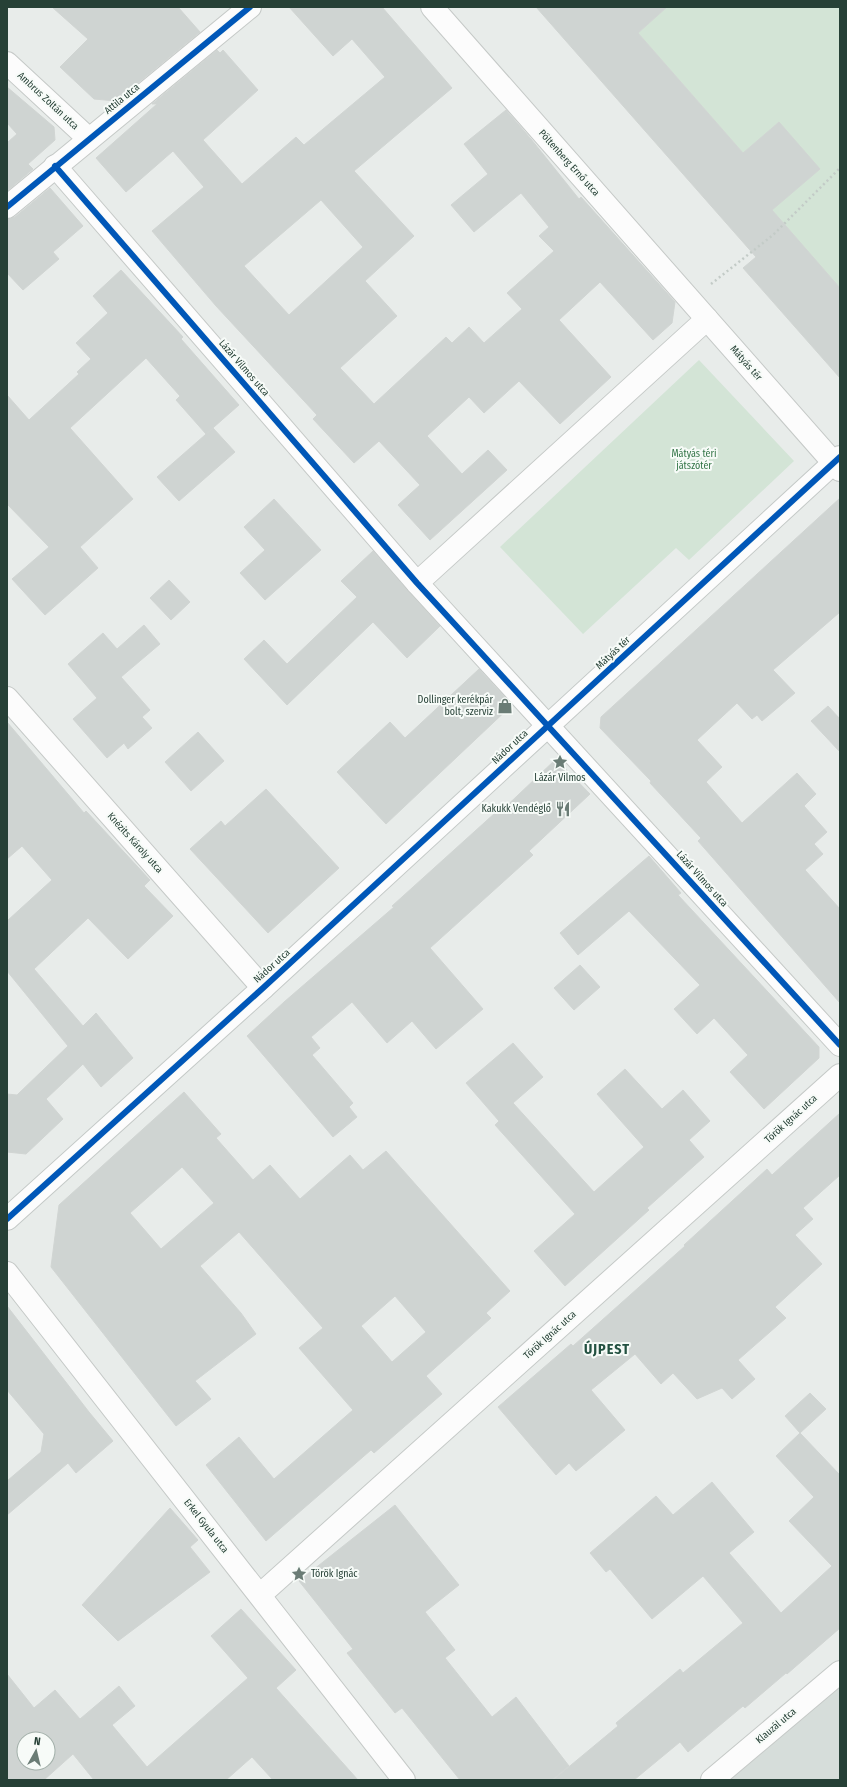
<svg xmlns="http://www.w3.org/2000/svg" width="847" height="1787" font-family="'Fira Sans Condensed',sans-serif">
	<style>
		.built { fill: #d6ddda }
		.green { fill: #d3e4d6 }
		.building { fill: #cfd4d2; stroke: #d1d5d3; fill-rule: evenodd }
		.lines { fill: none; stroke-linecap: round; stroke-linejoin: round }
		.street-casing { stroke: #c5c9c7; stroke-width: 24 }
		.secondary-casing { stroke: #c4c9c7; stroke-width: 24 }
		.path { stroke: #c3cbc7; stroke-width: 2.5; stroke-dasharray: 2 3; stroke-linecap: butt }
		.street { stroke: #fcfcfc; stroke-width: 22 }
		.secondary { stroke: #fcfcfc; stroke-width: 22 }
		.cycleway-casing { stroke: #f7fbf8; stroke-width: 8 }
		.cycleway { stroke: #0057b8; stroke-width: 6 }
		.labels { text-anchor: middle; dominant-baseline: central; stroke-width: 4; stroke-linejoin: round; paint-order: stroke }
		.street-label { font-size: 10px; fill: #264036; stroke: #f7fbf8 }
		.park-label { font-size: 10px; fill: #327446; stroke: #f7fbf8 }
		.poi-label { font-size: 10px; fill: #264036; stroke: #f7fbf8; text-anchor: end }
		.district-label { font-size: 14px; font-weight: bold; letter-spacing: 1px; fill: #235141; stroke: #f7fbf8 }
	</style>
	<rect width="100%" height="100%" fill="#e8ecea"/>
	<path class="built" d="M840,1686v94h-110z"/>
	<g class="green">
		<path d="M667,7h173v281l-70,-77 49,-42 -76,-16 -105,-120z"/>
		<path d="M699,360l95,101 -105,99 -13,-12 -93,86 -83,-87z"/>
	</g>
	<g class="building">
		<path d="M52,7h126l22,25 -84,69 -22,-2 -34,-32 28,-28z"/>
		<path d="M289,7h93l70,81 -98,83 60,65 -49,45 32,35 -57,52 34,36 72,-67 6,6 17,-16 15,16 38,-34 -15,-16 47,-42 -15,-15 10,-9 -28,-34 -47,39 -23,-27 37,-31 -24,-30 42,-34 25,29 48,60 2,-2 94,105 -3,21 -19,17 -53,-58 -41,38 52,57 -51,47 -41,-43 -35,32 -15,-16 -42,39 35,38 26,-24 19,20 -77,70 -32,-35 22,-20 -41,-44 -25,22 -41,-44 4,-4 -101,-109 -64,-75 52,-44 -31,-36 -47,41 -30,-34 61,-54h-5l65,-54 3,3 3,-3 35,40 -55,50 39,44 54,-47 8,8 81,-68 -33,-38 -19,17zM321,200l42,47 -74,68 -45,-49z"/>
		<path d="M536,7h131l-29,26 105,120 36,-31 41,47 -48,41 68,78v90l-97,-110 13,-11z"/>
		<path d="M7,87l47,40 1,13 -27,24 5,5 -26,22v-51l1,2 9,-8 -10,-11z"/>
		<path d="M50,188l33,38 -30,26 6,7 -36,31 -16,-17v-54l8,-2z"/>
		<path d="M121,270l62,67 -2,2 58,66 -33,29 -30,-34 4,-4 -34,-38 -76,70 63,71 -53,48 18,21 -53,47 -33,-36 37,-32 -42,-43v-109l22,25 50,-46 -2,-2 14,-13 -15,-16 32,-30 -15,-17z"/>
		<path d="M213,428l22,24 -56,49 -22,-24z"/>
		<path d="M840,498v114l-67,58 22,23 -33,28 -5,-6 -5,4 -15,-16 -40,37 25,27 -16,15 36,41 55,-50 19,21 -12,12 23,26 -13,12 9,10 -18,16 35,39v94l-142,-162 3,-3 -51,-55 1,-2 -51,-53 1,-11z"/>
		<path d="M274,499l47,51 -56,50 -25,-27 25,-23 -21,-23z"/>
		<path d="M373,551l67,75 -33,32 -34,-36 -86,83 -43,-46 20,-19 23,24 70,-67 -16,-16z"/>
		<path d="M169,580l21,22 -19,18 -21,-22z"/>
		<path d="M144,625l16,19 -39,33 29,33 -8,7 10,11 -24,21 -4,-6 -17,15 -34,-39 24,-21 -29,-34 35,-31 14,16z"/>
		<path d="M479,669l33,36 -126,119 -49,-52 53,-50 15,16z"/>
		<path d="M828,706l12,13v33l-29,-31z"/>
		<path d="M7,722l77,91 2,-2 64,69 -6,6 29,30 -45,43 -40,-41 -54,51 49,57 13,-13 37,45 -32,29 -18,-23 -37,35 17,20 -37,35 -19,-2v-58l10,1 51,-49 -61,-75v-50l45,-41 -30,-34 -15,13z"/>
		<path d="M198,732l26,29 -33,30 -26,-29z"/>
		<path d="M556,759l34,35 -61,57 4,4 -103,93 53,61 -47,40 -24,-28 -25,22 -35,-41 -41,35 9,11 -8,7 41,48 -4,4 8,10 -24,20 -86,-101 37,-34 110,-95 -2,-1 103,-93 2,2z"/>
		<path d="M266,789l73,79 -71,65 -78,-84 31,-28 4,5z"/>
		<path d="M649,856l32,37 -3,2 141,152v11l-55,51 -34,-37 18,-17 -34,-37 -17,16 -23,-25 26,-24 -71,-74 -51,44 -18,-22z"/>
		<path d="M580,965l20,22 -26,23 -20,-22z"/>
		<path d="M513,1043l30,34 -30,26 81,89 50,-45 -47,-53 28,-25 37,40 21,-19 27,31 -21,19 15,17 -57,51 2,2 -84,76 -31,-35 41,-37 -80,-89 4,-4 -33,-38z"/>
		<path d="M184,1092l37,42 -5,4 37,42 17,-15 30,34 50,-44 13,15 23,-19 124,140 -24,22 5,5 -65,58 16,18 -68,59 -3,-3 -105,91 -60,-76 33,-28 35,42 79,-69 -54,-62 24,-20 -84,-96 -39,34 41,47 15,21 -61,47 16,18 -35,27 -125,-159 8,-62zM182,1167l32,36 -53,46 -31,-36zM395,1296l31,36 -34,30 -31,-36z"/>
		<path d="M840,1113v62l-37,33 10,11 -18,16 27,29 -47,43 11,11 -48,42 17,19 -23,20 -10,-11 -25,11 -24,-26 -12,11 -26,-30 -44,36 34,40 -49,41 -7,-8 -13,12 -58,-68 73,-63 2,2 112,-100 -1,-1 83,-76 5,6z"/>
		<path d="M7,1306l82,106 24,29 -37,32 -8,-10 -61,52v-34l34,-29 3,-18 -37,-44z"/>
		<path d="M810,1393l16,16 -26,24 -15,-17z"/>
		<path d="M800,1433l39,41 1,-1v155l-53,46 -1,-1 -41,35 -2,-2 -55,46 -8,-10 -46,38h-81l65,-54 -2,-3 64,-54 3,4 60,-50 -40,-47 -51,43 -42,-50 -4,3 -16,-19 66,-57 17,19 39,-33 42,50 -25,21 52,60 51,-47 -43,-45 25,-24 -38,-41z"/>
		<path d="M395,1505l64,80 -34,27 30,38 -10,8 47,59 24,-20 53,69 -17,14h-92l-58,-72 -7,5 -48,-60 6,-4 -54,-68z"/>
		<path d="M170,1508l28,32 -8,7 20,25 -92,69 -36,-36z"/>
		<path d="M241,1609l55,61 -20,18 82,92h-85l-21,-23 -26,23h-132l-21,-26 -29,26h-37v-106l27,34 21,-18 25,29 39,-33 16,20 -23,19 35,42 101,-89 -37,-42zM24,1739h24v24h-24z"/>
	</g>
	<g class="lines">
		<g class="street-casing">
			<g id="street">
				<path d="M432,7l408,463"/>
				<path d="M7,63l82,76"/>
				<path d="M55,166l362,417 423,462"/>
				<path d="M7,207l243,-200"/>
				<path d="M417,583l290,-264"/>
				<path d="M7,698l256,290"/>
				<path d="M7,1273l397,507"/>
				<path d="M260,1595l580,-520"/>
				<path d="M712,1780l128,-108"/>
			</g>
		</g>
		<g class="secondary-casing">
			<path id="secondary" d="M7,1219l256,-231 577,-531"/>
		</g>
		<path class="path" d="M711,284l62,-49 67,-67"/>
		<use href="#street" class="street"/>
		<use href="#secondary" class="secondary"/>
		<g class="cycleway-casing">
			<g id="cycleway">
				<path d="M55,166l362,417 423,462"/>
				<path d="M7,207l243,-200"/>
				<path d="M7,1219l256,-231 577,-531"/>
			</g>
		</g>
		<use href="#cycleway" class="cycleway"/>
	</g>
	<defs>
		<g id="shop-bare" transform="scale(1.2)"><path d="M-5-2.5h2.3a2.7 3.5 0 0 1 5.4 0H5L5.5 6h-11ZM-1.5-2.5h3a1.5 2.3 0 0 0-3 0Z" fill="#6a7c75" stroke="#f7fbf8" stroke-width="2.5" paint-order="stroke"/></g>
		<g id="sight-bare" transform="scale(1.2)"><path d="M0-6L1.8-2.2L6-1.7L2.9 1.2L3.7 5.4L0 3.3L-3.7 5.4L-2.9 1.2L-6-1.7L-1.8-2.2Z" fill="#6a7c75" stroke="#f7fbf8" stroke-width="2.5" paint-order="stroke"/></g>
		<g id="restaurant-bare" transform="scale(1.2)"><path d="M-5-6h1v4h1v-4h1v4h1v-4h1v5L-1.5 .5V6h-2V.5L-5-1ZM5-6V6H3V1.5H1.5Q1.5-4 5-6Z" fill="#6a7c75" stroke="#f7fbf8" stroke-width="2.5" paint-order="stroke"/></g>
	</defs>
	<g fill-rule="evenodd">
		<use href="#shop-bare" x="505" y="706"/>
		<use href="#sight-bare" x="560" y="762"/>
		<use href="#restaurant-bare" x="563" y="809"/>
		<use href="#sight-bare" x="299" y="1574"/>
	</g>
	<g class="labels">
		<g class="street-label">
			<text transform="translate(122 99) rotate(-39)">Attila utca</text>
			<text transform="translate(48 101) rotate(43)">Ambrus Zoltán utca</text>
			<text transform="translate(569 163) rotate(48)">Pöltenberg Ernő utca</text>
			<text transform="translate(746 363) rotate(49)">Mátyás tér</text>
			<text transform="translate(244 368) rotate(49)">Lázár Vilmos utca</text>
			<text transform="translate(613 653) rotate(-43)">Mátyás tér</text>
			<text transform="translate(510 747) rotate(-43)">Nádor utca</text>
			<text transform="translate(135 843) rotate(48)">Knézits Károly utca</text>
			<text transform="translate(702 879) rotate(48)">Lázár Vilmos utca</text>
			<text transform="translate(272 966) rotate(-42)">Nádor utca</text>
			<text transform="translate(791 1119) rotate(-42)">Török Ignác utca</text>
			<text transform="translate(550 1335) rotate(-42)">Török Ignác utca</text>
			<text transform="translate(206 1526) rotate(52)">Erkel Gyula utca</text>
			<text transform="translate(776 1726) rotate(-40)">Klauzál utca</text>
		</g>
		<g class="park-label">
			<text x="694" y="454">Mátyás téri<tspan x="694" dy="12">játszótér</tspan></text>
		</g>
		<g class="poi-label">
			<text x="493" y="700">Dollinger kerékpár<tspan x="493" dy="12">bolt, szerviz</tspan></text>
			<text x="560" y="778" text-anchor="middle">Lázár Vilmos</text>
			<text x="551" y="809">Kakukk Vendéglő</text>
			<text x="311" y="1574" text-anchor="start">Török Ignác</text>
		</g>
		<g class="district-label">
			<text x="607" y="1349">ÚJPEST</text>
		</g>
	</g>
	<rect width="847" height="1787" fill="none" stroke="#264036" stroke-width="16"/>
	<g transform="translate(36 1751) rotate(8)"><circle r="19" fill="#f7fbf8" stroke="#a3b0aa"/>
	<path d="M0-3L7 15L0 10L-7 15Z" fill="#6a7c75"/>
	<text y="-6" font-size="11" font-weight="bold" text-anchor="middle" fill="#264036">N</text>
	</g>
</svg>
